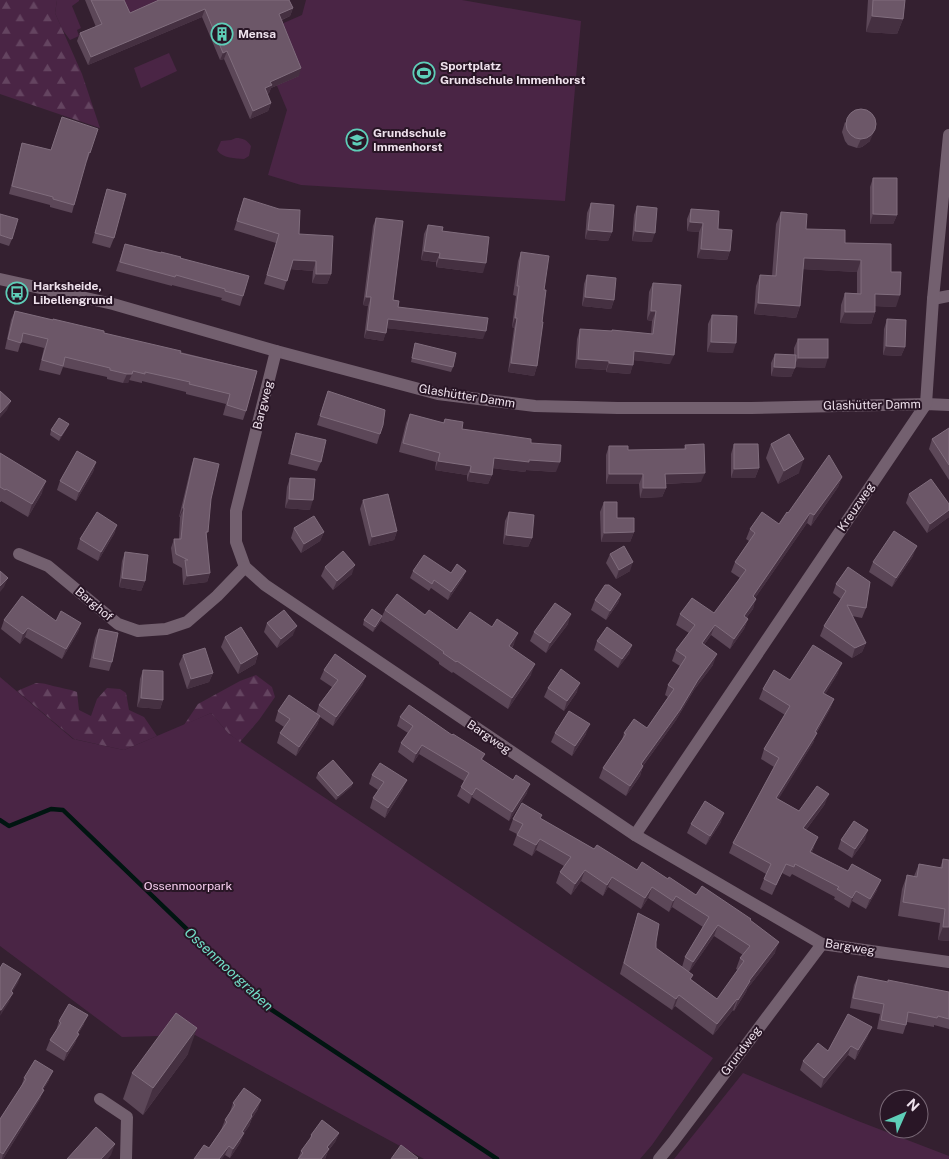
<svg xmlns="http://www.w3.org/2000/svg" width="949" height="1159" font-family="'Public Sans',sans-serif">
	<style>
		.green { fill: #4a2545 }
		.forest { fill: url(#forest-firs) }
		.lines { fill: none; stroke-linecap: round; stroke-linejoin: round }
		.stream { stroke: #011511; stroke-width: 4.5 }
		.street { stroke: #73606f; stroke-width: 12 }
		.wall { fill: #5c4758; fill-rule: evenodd }
		.shaded-wall { fill: #453041 }
		.building { fill: #6c5768; stroke: #806d7d }
		.labels { text-anchor: middle; dominant-baseline: central; stroke-width: 4; stroke-linejoin: round; paint-order: stroke }
		.poi-label { font-size: 12px; font-weight: bold; fill: #eee1ec; stroke: #291626; text-anchor: start }
		.street-label { font-size: 12px; fill: #eee1ec; stroke: #291626 }
		.park-label { font-size: 12px; fill: #f8cff0; stroke: #291626 }
		.water-label { font-size: 14px; font-style: italic; fill: #72dec7; stroke: #291626 }
	</style>
	<defs>
		<pattern id="forest-firs" width="22" height="20" patternUnits="userSpaceOnUse" patternTransform="scale(1.25)"><rect width="22" height="20" fill="#4a2545"/><path d="M5 1l3.5 6h-7zM16 11l3.5 6h-7z" fill="#644460"/></pattern>
	</defs>
	<rect width="100%" height="100%" fill="#342030"/>
	<g class="green">
		<path d="M57,0h22v1l-7,5 9,22 -4,2 2,6 -9,4 -8,-11 -7,-16z"/>
		<path d="M112,0h45l3,7 -33,13z"/>
		<path d="M306,0h156l119,21 -16,180 -264,-16 -33,-10 19,-65 -31,-75 46,-20z"/>
		<path d="M169,53l8,18 -36,17 -7,-20z"/>
		<path d="M236,138c7,0 11,2 15,8l-2,10 -5,3c-9,-1 -21,0 -27,-9l4,-9 10,-1z"/>
		<path d="M0,677l73,62 51,11 87,-37 18,21 404,269 80,55 -61,87 -12,14h-216l-229,-124 -73,2 -122,-91z"/>
		<path d="M743,1073l115,48 91,35v3h-275z"/>
	</g>
	<g class="forest">
		<path d="M0,0h57l-2,13 27,61 18,54 -100,-34z"/>
		<path d="M256,675l16,12 3,10 -16,23 -19,22 -11,-8 -18,-21 -27,12 14,-21 42,-23z"/>
		<path d="M36,683c8,0 10,1 17,3 8,2 16,3 24,6l2,18 12,6 6,-17 10,-11 13,1 6,4 3,17 15,7 13,19 -33,14 -50,-11 -57,-48z"/>
	</g>
	<g class="lines">
		<path class="stream" d="M0,820l9,6 42,-17 12,1 206,198 228,151"/>
		<g class="street">
			<path d="M0,279l113,25 163,47 162,43 97,12 83,2h133l175,-4 23,1"/>
			<path d="M933,299l16,-3"/>
			<path d="M276,351l-40,160v31l9,25 20,18 370,250 187,109 127,18"/>
			<path d="M19,554l29,12 70,58 20,7 28,-2 21,-7 30,-26 28,-29"/>
			<path d="M635,835l291,-431 7,-105 16,-164"/>
			<path d="M100,1099l27,18 -1,42"/>
			<path d="M659,1159l14,-17 149,-198"/>
		</g>
	</g>
	<g class="wall">
		<path d="M85,0h39l6,13 27,-12v-1h132l4,8 -3,8 -8,4 17,56 -28,12 -2,5 -2,1 4,9 -3,8 -18,8 -26,-60 -4,1 -18,-43 -114,48 -11,-24 3,-8 16,-6z"/>
		<path d="M868,0h37l-2,19 -6,15 -31,-2z"/>
		<path d="M62,117l28,36 -3,8 -1,-1 -12,45 -2,8 -22,-6v-2l-41,-11 11,-43 2,-8 29,7z"/>
		<path d="M845,122l25,19 -8,6 -5,1 -9,-3 -3,-4 -3,-9z"/>
		<path d="M873,178l24,37 -4,9h-23v-37z"/>
		<path d="M107,189l7,49 -4,10 -18,-5 12,-44z"/>
		<path d="M244,198l55,36 32,40 -4,10 -15,-1 1,-12 -23,-2 -6,21 -20,-6 12,-41 -42,-13z"/>
		<path d="M591,203l21,29 -4,9 -23,-2 2,-26z"/>
		<path d="M637,206l15,36 -20,-1 2,-26z"/>
		<path d="M691,209l27,20 12,22 -3,9 -30,-2 2,-26 -12,-1v-12z"/>
		<path d="M781,212l25,17 39,14 46,29 5,35 -21,-1v6l-4,12 -31,-1 1,-18 4,-12h12v-21l-54,-3 -3,37 -4,12 -42,-4 2,-28 4,-11 12,1 4,-52z"/>
		<path d="M0,214l12,25 -3,7 -9,-3z"/>
		<path d="M376,218l17,82 5,7 85,32 -96,-11 -4,13 -19,-3 4,-32 -5,-1 10,-79z"/>
		<path d="M428,225l14,6 41,42 -47,-6v-5l-15,-2 3,-26z"/>
		<path d="M125,244l55,14 63,38 -3,10 -19,-6 1,-2 -50,-13v1l-56,-15z"/>
		<path d="M521,252l23,38 -7,76 -3,10 -26,-4 6,-44 -2,-1 4,-31 -3,-1 5,-34z"/>
		<path d="M587,275l27,25 -3,9 -29,-3 2,-22z"/>
		<path d="M653,283l17,81 -36,-4 -4,14 -24,-2v-2l-31,-2 2,-29 3,-10 71,5 1,-13 -5,-1 2,-28z"/>
		<path d="M15,311l242,60 -11,40 -3,9 -20,-5 3,-11 -40,-10v-2l-44,-11v2l-13,-3 -1,3h-5l-16,-4v-2l-44,-10 -3,8 -21,-5 5,-22 -23,-6 -3,10 -13,-3 6,-29z"/>
		<path d="M712,315l21,38 -26,-1 1,-28z"/>
		<path d="M887,319l18,28 -4,9 -18,-1 1,-26z"/>
		<path d="M798,339l27,29 -30,-1 -4,10 -20,-1v-13l4,-9 19,1v-7z"/>
		<path d="M415,343l38,24 -2,5 -40,-10z"/>
		<path d="M328,391l52,43 -3,10 -60,-19z"/>
		<path d="M410,414l33,9 2,-4 17,10 69,14 25,29 -30,-2 -1,2 -32,-4 -1,7 -4,9 -21,-3v-6l-32,-5 1,-8 -37,-10 7,-29z"/>
		<path d="M67,428l-8,13 -9,-6 1,-5z"/>
		<path d="M949,428v52l-20,-31 3,-10z"/>
		<path d="M296,433l25,29 -4,9 -29,-7 5,-21z"/>
		<path d="M734,444l25,24 -4,10h-24v-24z"/>
		<path d="M771,444l28,29 -21,11 -12,-26z"/>
		<path d="M685,445l16,37 -35,2v4l-4,9 -22,1 -1,-14h-33v-29l3,-9 19,4 56,-1z"/>
		<path d="M0,453l42,40 -14,24 -27,-16v1h-1z"/>
		<path d="M194,458l17,41 -5,39 4,35 -3,9 -24,3 -1,-17 -9,-5 -2,-15 3,-9h5l1,-22h-1l12,-50z"/>
		<path d="M96,462l-3,10 -17,29 -19,-11 3,-9z"/>
		<path d="M842,477l-4,10 -27,39 -4,-3 -52,75 -2,11 -6,8 1,2 -4,10 -14,20 -19,-14 -7,10 9,20 -19,25 -18,30 -33,46 -3,10 -14,20 -27,-18 4,-10 19,-28 2,-7 23,-5 21,-31 -3,-2 3,-10 12,-19 -8,-5 4,-11 13,-17 -13,-8 4,-11 34,-1 26,-35 -9,-6 4,-10 14,-21 -3,-2 4,-10 29,-5 9,-11z"/>
		<path d="M290,478l20,32 -25,-2 2,-21z"/>
		<path d="M909,494l40,23 -22,16 -21,-30z"/>
		<path d="M363,500l34,31 -3,9 -25,6 -9,-37z"/>
		<path d="M604,502l13,16 17,14 -4,10h-29l-1,-30z"/>
		<path d="M509,512l23,26 -4,9 -25,-3 2,-23z"/>
		<path d="M117,525l-3,9 -16,27 -21,-12 3,-10z"/>
		<path d="M294,528l30,4 -4,9 -19,12 -10,-15z"/>
		<path d="M125,552l20,29 -4,10 -22,-4 3,-26z"/>
		<path d="M610,554l20,17 -14,8 -10,-16z"/>
		<path d="M913,556l-21,31 -23,-15 4,-10z"/>
		<path d="M325,567l27,7 -19,16 -12,-14z"/>
		<path d="M848,567l18,41 -4,10 -10,-2 14,27 -4,9 -10,6 -32,-22 4,-10 17,-27 -8,-6 3,-9z"/>
		<path d="M413,571l38,2 12,5 -15,22 -17,-12 -2,3 -19,-13z"/>
		<path d="M621,594l-3,9 -12,17 -15,-10 4,-10z"/>
		<path d="M385,610l40,5 32,15 57,14 -2,4 19,27 -23,34 -55,-37 -1,1 -13,-9v-2l-58,-41 -8,11 -10,-7 1,-5 18,-4z"/>
		<path d="M4,620l52,1 25,2 -3,9 -16,27 -37,-22 -5,7 -19,-15z"/>
		<path d="M267,623l26,12 -16,13 -13,-16z"/>
		<path d="M568,624l-22,29 -16,-12 4,-9z"/>
		<path d="M99,629l13,33 -3,9 -20,-4 6,-29z"/>
		<path d="M225,637l33,17 -3,10 -17,10 -17,-27z"/>
		<path d="M597,641l35,4 -3,9 -11,14 -24,-18z"/>
		<path d="M183,655l30,18 -4,9 -22,7 -8,-25z"/>
		<path d="M143,670l20,30 -3,9 -23,-2 3,-28z"/>
		<path d="M324,670l42,6 -4,9 -29,41 -13,-9 -3,8 -21,31 -19,-13 3,-10 4,-6 -9,-6 3,-10 38,3 3,-9 13,-18 -12,-8z"/>
		<path d="M838,673l-13,21 9,5 -4,10 -13,23 -4,11 -35,56 21,12 26,-7 -19,26 8,17 -2,5 65,38 -11,19 -14,-8 -3,7 -15,-9 1,-2 -43,-23 -2,3 -8,-4 -10,22 -12,-6 6,-15 -37,-21 4,-10 41,-76 -13,-8 3,-10 21,-34 -26,-16 4,-10 27,-9z"/>
		<path d="M548,688l29,4 -13,19 -20,-14z"/>
		<path d="M400,717l52,18 33,19 -3,6 45,33 -18,28 -37,-24 -3,7 -12,-8 7,-15 -45,-27 -6,9 -15,-11 3,-9 7,-10 -11,-7z"/>
		<path d="M555,733l31,1 -14,22 -21,-14z"/>
		<path d="M318,773l35,10 -2,4 -15,13 -20,-22z"/>
		<path d="M372,775l31,14 -18,29 -15,-10 3,-10 5,-8 -9,-6z"/>
		<path d="M513,819h28l53,30 43,21 31,9 28,16 54,25 25,33 -28,36 -1,3 -12,19 -1,-1 -20,25 -38,-29 -3,4 -52,-36 18,-61 18,29v6l26,19 3,-10 18,-30 -31,-20 -3,5 -21,-14 -7,11 -33,-22 -5,9 -22,-15 -10,14 -15,-12 4,-11 4,-6 -28,-16 -4,6 -19,-11 4,-11 -8,-4zM714,936l29,19 -3,3 -4,11 2,1 -21,29 -26,-20 2,-4 -4,-3z"/>
		<path d="M721,822l-15,23 -19,-12 4,-9z"/>
		<path d="M841,840h24l-13,18 -14,-9z"/>
		<path d="M943,859l6,82 -11,-1 2,-17 -42,-7 4,-27 5,-14 7,1 5,-12 21,4z"/>
		<path d="M858,976l29,6 62,10v37l-15,-4v2l-27,-5 -4,12 -26,-5 3,-15 -30,-6 4,-23z"/>
		<path d="M59,1021l25,3 -6,10 -3,9 -11,18 -18,-11 4,-10 6,-9z"/>
		<path d="M868,1036l-13,24 -7,-5 -27,33 -21,-18 3,-9 25,-10z"/>
		<path d="M188,1054l-45,61 -20,-16 9,-26z"/>
		<path d="M24,1078l25,2 -6,10 -3,9 -37,60h-3v-40l21,-32z"/>
		<path d="M233,1103l25,6 -6,9 -3,8 -5,7 -4,10 -10,15 -5,-3 -16,-7 12,-18 4,-10 5,-8z"/>
		<path d="M339,1133l-4,9 -7,9 -3,8h-27l3,-8 8,-10 2,-6z"/>
	</g>
	<g class="shaded-wall">
		<path d="M293,8l-3,8 -14,6 3,-8z"/>
		<path d="M205,9l-3,8 -114,48 3,-8z"/>
		<path d="M872,16l31,3 -6,15 -31,-2z"/>
		<path d="M227,51l-3,8 -4,1 3,-7z"/>
		<path d="M301,68l-2,8 -28,12 -2,5 -7,3 3,-8 5,-6z"/>
		<path d="M271,103l-3,8 -18,8 3,-8z"/>
		<path d="M876,127l-6,14 -8,6 -5,1 4,-9z"/>
		<path d="M873,214l24,1 -4,9h-23z"/>
		<path d="M690,222l13,1 -4,9 -12,-1z"/>
		<path d="M588,230l24,2 -4,9 -23,-2z"/>
		<path d="M635,231l20,2 -3,9 -20,-1z"/>
		<path d="M701,249l29,2 -3,9 -30,-2z"/>
		<path d="M424,251l16,2 -4,9 -15,-2z"/>
		<path d="M439,258l47,5 -3,10 -47,-6z"/>
		<path d="M804,258l57,2 -4,12 -58,-3z"/>
		<path d="M293,260l23,1 -3,10 -23,-2z"/>
		<path d="M316,274h15l-4,10 -15,-1z"/>
		<path d="M875,294l25,1 -4,12 -25,-1z"/>
		<path d="M366,297h5l-3,9 -5,-1z"/>
		<path d="M585,297l29,3 -3,9 -29,-3z"/>
		<path d="M758,303l42,3 -4,12 -42,-4z"/>
		<path d="M651,311h5l-4,10 -5,-1z"/>
		<path d="M845,312h30l-4,12 -31,-1z"/>
		<path d="M515,318h2l-3,10 -2,-1z"/>
		<path d="M388,319l98,12 -3,8 -98,-11z"/>
		<path d="M367,330l19,3 -3,8 -19,-3z"/>
		<path d="M711,342l25,1 -3,10 -26,-1z"/>
		<path d="M886,346l19,1 -4,9 -18,-1z"/>
		<path d="M634,351l40,4 -4,9 -39,-4z"/>
		<path d="M798,358h30l-3,10 -31,-1z"/>
		<path d="M578,359l31,2 -3,9 -31,-2z"/>
		<path d="M511,363l26,3 -3,10 -26,-4z"/>
		<path d="M609,363l24,2 -3,9 -24,-2z"/>
		<path d="M774,367l21,1 -4,9 -20,-1z"/>
		<path d="M127,374h5l-4,9h-5z"/>
		<path d="M11,401l-4,9 -7,8v-5z"/>
		<path d="M69,424l-2,4 -8,13 2,-5z"/>
		<path d="M494,458l66,4 -4,10 -30,-2 -1,2 -34,-4z"/>
		<path d="M804,459l-5,14 -21,11 6,-13z"/>
		<path d="M438,461l33,5 -4,9 -32,-5z"/>
		<path d="M96,462l-3,10 -17,29 3,-9z"/>
		<path d="M759,468l-4,10h-24l3,-9z"/>
		<path d="M470,472l22,3 -4,9 -21,-3z"/>
		<path d="M705,473l-4,9 -39,2 3,-10z"/>
		<path d="M609,474h34l-4,10h-33z"/>
		<path d="M842,477l-4,10 -27,39 3,-11z"/>
		<path d="M46,481l-4,12 -14,24 4,-13z"/>
		<path d="M643,488h23l-4,9 -22,1z"/>
		<path d="M289,499l24,1 -3,10 -25,-2z"/>
		<path d="M183,508h1l-4,9h-1z"/>
		<path d="M949,510v7l-22,16 3,-9z"/>
		<path d="M810,513l-3,10 -58,84 4,-11z"/>
		<path d="M117,525l-3,9 -16,27 3,-9z"/>
		<path d="M397,531l-3,9 -25,6 3,-9z"/>
		<path d="M324,532l-4,9 -19,12 3,-9z"/>
		<path d="M634,532l-4,10h-29l3,-9z"/>
		<path d="M506,535l26,3 -4,9 -25,-3z"/>
		<path d="M917,546l-4,10 -21,31 4,-9z"/>
		<path d="M633,562l-3,9 -14,8 3,-9z"/>
		<path d="M355,565l-3,9 -19,16 4,-9z"/>
		<path d="M466,571l-3,7 -15,22 3,-8z"/>
		<path d="M210,573l-3,9 -24,3 4,-9z"/>
		<path d="M8,578l-4,9 -4,5v-6z"/>
		<path d="M122,578l23,3 -4,10 -22,-4z"/>
		<path d="M621,594l-3,9 -12,17 4,-9z"/>
		<path d="M756,599l-3,10 -13,17 4,-10z"/>
		<path d="M571,614l-3,10 -22,29 4,-10z"/>
		<path d="M382,616l-1,5 -8,11 2,-5z"/>
		<path d="M748,619l-4,10 -14,20 4,-10z"/>
		<path d="M81,623l-3,9 -16,27 4,-10z"/>
		<path d="M715,625l-4,10 -13,19 4,-11z"/>
		<path d="M297,626l-4,9 -16,13 4,-9z"/>
		<path d="M28,628l-3,9 -5,7 3,-10z"/>
		<path d="M518,633l-4,11 -9,13 4,-11z"/>
		<path d="M866,643l-4,9 -10,6 3,-10z"/>
		<path d="M632,645l-3,9 -11,14 4,-9z"/>
		<path d="M258,654l-3,10 -17,10 3,-10z"/>
		<path d="M717,654l-4,11 -19,25 -18,30 -39,54 4,-10 57,-84z"/>
		<path d="M842,663l-4,10 -18,30 3,-10z"/>
		<path d="M535,664l-4,11 -23,34 4,-11z"/>
		<path d="M213,673l-4,9 -22,7 4,-10z"/>
		<path d="M366,676l-4,9 -29,41 3,-9z"/>
		<path d="M580,683l-3,9 -13,19 3,-10z"/>
		<path d="M141,698l22,2 -3,9 -23,-2z"/>
		<path d="M834,699l-4,10 -19,32 4,-9z"/>
		<path d="M320,716l-3,9 -21,31 3,-9z"/>
		<path d="M590,724l-4,10 -14,22 3,-10z"/>
		<path d="M817,733l-4,10 -40,65 3,-10z"/>
		<path d="M422,745l-3,9 -6,9 3,-9z"/>
		<path d="M643,766l-3,10 -14,20 4,-10z"/>
		<path d="M407,780l-4,9 -18,29 3,-10z"/>
		<path d="M353,783l-2,4 -15,13 2,-4z"/>
		<path d="M530,784l-3,9 -18,28 3,-9z"/>
		<path d="M476,788l-4,9 -3,7 3,-9z"/>
		<path d="M829,794l-4,10 -25,34 3,-10z"/>
		<path d="M724,813l-3,9 -15,23 4,-9z"/>
		<path d="M868,830l-3,10 -13,18 3,-9z"/>
		<path d="M818,837l-4,10 -7,15 3,-10z"/>
		<path d="M540,839l-4,11 -4,6 4,-11z"/>
		<path d="M585,870l-4,11 -10,14 4,-11z"/>
		<path d="M612,877l-4,10 -5,9 4,-11z"/>
		<path d="M881,880l-4,10 -11,19 4,-10z"/>
		<path d="M652,887l-4,11 -7,11 4,-11z"/>
		<path d="M856,891l-4,10 -3,7 3,-10z"/>
		<path d="M676,896l-4,11 -3,5 4,-11z"/>
		<path d="M718,925l-4,11 -25,36 4,-10z"/>
		<path d="M943,927h6v14l-11,-1z"/>
		<path d="M779,942l-4,11 -28,36 -1,3 -12,19 4,-11 11,-19z"/>
		<path d="M21,974l-3,9 -11,18 4,-10z"/>
		<path d="M13,993l-4,9 -9,14 1,-6z"/>
		<path d="M679,995l-4,11 -3,4 4,-11z"/>
		<path d="M737,999l-4,11 -20,25 4,-11z"/>
		<path d="M88,1015l-4,9 -11,18 4,-9z"/>
		<path d="M872,1027l-4,9 -13,24 3,-10z"/>
		<path d="M197,1028l-9,26 -45,61 10,-27z"/>
		<path d="M79,1034l-4,9 -11,18 3,-9z"/>
		<path d="M851,1046l-3,9 -27,33 3,-10z"/>
		<path d="M53,1071l-4,9 -11,18 4,-9z"/>
		<path d="M44,1090l-4,9 -37,60h-1l1,-5z"/>
		<path d="M261,1100l-3,9 -6,9 -3,8 -11,15 4,-9 9,-17z"/>
		<path d="M244,1133l-4,10 -10,15 3,-9z"/>
		<path d="M339,1133l-4,9 -7,9 -3,7v1h-4l6,-12z"/>
		<path d="M115,1144l-4,11 -3,4h-7z"/>
		<path d="M229,1146l-4,9 -3,4h-3z"/>
	</g>
	<g class="building">
		<path d="M91,0h33l6,13 29,-13h130l4,8 -14,6 22,54 -31,14 2,3 -7,3 6,15 -18,8 -26,-60 -4,2 -18,-44 -114,48 -11,-24 22,-9z"/>
		<path d="M873,0h32l-2,19 -31,-3z"/>
		<circle cx="861" cy="124" r="15"/>
		<path d="M62,117l36,12 -8,24 -1,-1 -15,53 -21,-6v-2l-41,-11 10,-43 29,7z"/>
		<path d="M873,178h24v37l-24,-1z"/>
		<path d="M107,189l19,5 -12,44 -19,-5z"/>
		<path d="M244,198l35,11 21,1 -1,24 34,2 -2,38h-15v-13l-23,-1 -6,21 -20,-6 12,-41 -42,-13z"/>
		<path d="M591,203l23,2 -2,27 -24,-2z"/>
		<path d="M637,206l20,2 -2,25 -20,-2z"/>
		<path d="M691,209l28,2 -1,18 14,1 -2,21 -29,-2 2,-26 -13,-1z"/>
		<path d="M781,212l26,2 -1,15 39,1v13l46,1v28h10l-1,23 -25,-1v18h-30v-19l16,1v-34l-57,-2 -4,48 -42,-3 2,-28 16,1z"/>
		<path d="M0,214l18,5 -6,20 -12,-4z"/>
		<path d="M376,218l27,3 -10,79 6,1 -1,6 90,11 -2,13 -98,-12 -2,14 -19,-3 4,-33h-5z"/>
		<path d="M428,225l15,2 -1,4 47,6 -3,26 -47,-5 1,-5 -16,-2z"/>
		<path d="M125,244l36,9v-1l20,5 -1,1 69,18 -6,20 -18,-5v-2l-49,-14 -1,2 -55,-15z"/>
		<path d="M521,252l28,4 -5,34h2l-4,32h1l-6,44 -26,-3 6,-45h-2l4,-32h-2z"/>
		<path d="M587,275l29,3 -2,22 -29,-3z"/>
		<path d="M653,283l28,2 -7,70 -40,-4 -1,14 -24,-2v-2l-31,-2 2,-30 32,2v-1l41,4 3,-23h-5z"/>
		<path d="M15,311l38,9v-1l51,12v2l77,18 -1,2 77,18 -11,40 -19,-6 3,-11 -41,-10 1,-2 -45,-10v2l-12,-3 -1,3h-5l-17,-4v-2l-45,-11 -2,9 -21,-6 6,-21 -25,-6 -2,10 -13,-4z"/>
		<path d="M712,315l25,1 -1,27 -25,-1z"/>
		<path d="M887,319l19,1 -1,27 -19,-1z"/>
		<rect x="798" y="339" width="30" height="19"/>
		<path d="M415,343l41,10 -3,14 -41,-9z"/>
		<path d="M775,354l21,1 -1,13 -21,-1z"/>
		<path d="M0,391l11,10 -11,12z"/>
		<path d="M328,391l57,19 -2,15 -3,9 -60,-18z"/>
		<path d="M410,414l34,9 1,-4 18,3 -1,7 69,10v4l30,2 -1,17 -31,-2v2l-35,-4 -2,17 -22,-3 1,-6 -33,-5 2,-8 -37,-10z"/>
		<path d="M59,418l10,6 -8,12 -10,-6z"/>
		<path d="M949,428v37l-17,-26z"/>
		<path d="M296,433l30,7 -5,22 -30,-8z"/>
		<path d="M789,434l15,25 -20,12 -13,-27z"/>
		<path d="M704,444l1,29 -40,1 1,14h-23v-14h-34v-28h19v4l58,-1 -1,-4z"/>
		<path d="M734,444h24l1,24 -25,1z"/>
		<path d="M77,451l19,11 -17,30 -19,-11z"/>
		<path d="M0,453l46,28 -14,23 -26,-15 -1,1 -5,-3z"/>
		<path d="M829,455l13,22 -28,38 -4,-2 -57,83 3,3 -12,17 4,3 -14,20 -19,-14 -13,18 15,11 -19,26 -18,30 -39,54 2,2 -13,20 -27,-18 23,-34 -2,-1 10,-14 13,9 27,-39 -6,-4 18,-28 -10,-7 19,-25 -15,-11 12,-16 22,15 32,-43 -11,-8 20,-29 -5,-4 12,-17 17,12 8,-12 1,1z"/>
		<path d="M194,458l25,6 -8,35 -3,33h-2l4,41 -23,3 -2,-16h3l-12,-6 -2,-15h7l3,-31h-1z"/>
		<path d="M290,478l25,1 -2,21 -24,-1z"/>
		<path d="M931,479l18,25v6l-19,14 -21,-30z"/>
		<path d="M388,494l9,37 -25,6 -9,-37z"/>
		<path d="M604,502h13v16h17v14l-30,1z"/>
		<path d="M97,512l20,13 -16,27 -21,-13z"/>
		<path d="M509,512l25,3 -2,23 -26,-3z"/>
		<path d="M314,516l10,16 -20,12 -10,-16z"/>
		<path d="M894,531l23,15 -21,32 -23,-16z"/>
		<path d="M624,546l9,16 -14,8 -9,-16z"/>
		<path d="M343,551l12,14 -18,16 -12,-14z"/>
		<path d="M125,552l23,3 -3,26 -23,-3z"/>
		<path d="M424,555l27,18 6,-9 9,7 -15,21 -17,-12 -2,4 -19,-13z"/>
		<path d="M848,567l22,15 -4,26 -19,-3 19,38 -11,5 -31,-22 22,-35 -10,-7z"/>
		<path d="M0,571l8,7 -8,8z"/>
		<path d="M605,585h4l12,9 -11,17 -15,-11z"/>
		<path d="M397,594l28,21 4,-5 28,20 13,-18 22,15 5,-8 21,14 -9,13 26,18 -23,34 -55,-37 -1,1 -13,-9 1,-1 -59,-42z"/>
		<path d="M22,596l34,25 5,-10 20,12 -15,26 -38,-21 -5,6 -19,-14z"/>
		<path d="M555,603l16,11 -21,29 -16,-11z"/>
		<path d="M372,609l10,7 -7,11 -11,-7z"/>
		<path d="M284,610l13,16 -16,13 -14,-16z"/>
		<path d="M241,627l17,27 -17,10 -16,-27z"/>
		<path d="M607,627l25,18 -10,14 -25,-18z"/>
		<path d="M99,629l19,4 -6,29 -19,-4z"/>
		<path d="M813,645l29,18 -19,30 11,6 -19,33 2,1 -41,65 23,13 18,-25 12,8 -26,34 15,9 -8,15 38,19 4,-7 29,16 -11,19 -14,-8 -4,7 -15,-9 2,-2 -44,-23 -1,3 -8,-3 -10,21 -12,-6 7,-15 -38,-21 46,-85 -15,-9 26,-43 -27,-17 11,-19 16,10z"/>
		<path d="M205,648l8,25 -22,6 -8,-24z"/>
		<path d="M335,654l31,22 -30,41 -17,-12 19,-25 -14,-10z"/>
		<path d="M561,669l19,14 -13,18 -19,-13z"/>
		<path d="M143,670l20,1v29l-22,-2z"/>
		<path d="M289,695l31,21 -21,31 -19,-14 10,-14 -12,-8z"/>
		<path d="M409,705l43,30 1,-1 32,20 -4,5 32,21 3,-5 14,9 -18,28 -36,-24 -4,7 -11,-8 8,-14 -47,-28 -6,9 -15,-11 12,-17 -13,-9z"/>
		<path d="M569,711l21,13 -15,22 -20,-13z"/>
		<path d="M333,760l20,23 -15,13 -20,-23z"/>
		<path d="M380,763l27,17 -19,28 -15,-10 11,-16 -12,-7z"/>
		<path d="M705,801l19,12 -14,23 -19,-12z"/>
		<path d="M522,803l20,12 -2,3 54,31 3,-4 40,25 5,-8 26,17 1,-2 27,18 6,-9 49,33 -1,1 29,22 -30,39h1l-12,19 -1,-1 -20,25 -38,-29 -3,4 -52,-36 14,-50 21,11 -3,18v6l37,27 -3,4 27,20 27,-38 -4,-3 10,-12 -32,-21 -25,37 -8,-5 24,-40 -33,-21 -3,5 -21,-14 -7,11 -33,-21 -5,8 -22,-15 -10,14 -15,-12 11,-15 -31,-18 -4,6 -19,-10 6,-11 -10,-5z"/>
		<path d="M854,821l14,9 -13,19 -14,-9z"/>
		<path d="M943,859l6,1v67h-6l2,-18 -42,-7 4,-27 10,2 2,-13 23,4z"/>
		<path d="M3,963l18,11 -10,17 2,2 -12,17h-1v-42z"/>
		<path d="M858,976l30,6v-2l61,12v27l-11,-3 -1,2 -29,-6 -2,13 -25,-5 3,-16 -31,-6z"/>
		<path d="M69,1004l19,11 -11,18 2,1 -12,18 -17,-12 11,-17 -2,-2z"/>
		<path d="M176,1013l21,15 -44,60 -21,-15z"/>
		<path d="M848,1014l24,13 -14,23 -7,-4 -27,32 -21,-17 15,-18 10,8z"/>
		<path d="M35,1060l18,11 -11,18 2,1 -41,64 -3,-2v-33l26,-40 -2,-1z"/>
		<path d="M244,1088l17,12 -10,15 1,1 -10,16 2,1 -11,16 -4,-3 -10,13h-25l10,-14 5,3 18,-26 -2,-2 10,-15 -2,-2z"/>
		<path d="M322,1120l17,13 -12,14 2,2 -8,10h-23l5,-6 -2,-2 11,-15 -1,-1z"/>
		<path d="M96,1127l19,17 -14,15h-34z"/>
		<path d="M401,1145l17,13 -1,1h-26z"/>
	</g>
	<defs>
		<g id="building-ring" transform="scale(1.125)"><circle r="9.5" fill="#291626" stroke="#5eceb8" stroke-width="1.5"/><path d="M-4-6H4V6H1V3H-1V6H-4ZM-2.5-4.3h1.7v1.8h-1.7ZM.8-4.3h1.7v1.8H.8ZM-2.5-1h1.7V.8h-1.7ZM.8-1h1.7V.8H.8Z" fill="#5eceb8"/></g>
		<g id="stadium-ring" transform="scale(1.125)"><circle r="9.5" fill="#291626" stroke="#5eceb8" stroke-width="1.5"/><path d="M0-5a6.5 5 0 1 0 0 10a6.5 5 0 1 0 0-10ZM-3.5-1.8h7v3.6h-7Z" fill="#5eceb8"/></g>
		<g id="school-ring" transform="scale(1.125)"><circle r="9.5" fill="#291626" stroke="#5eceb8" stroke-width="1.5"/><path d="M0-5L7-2L0 1L-7-2ZM-4 1L0 2.5L4 1V4Q0 6-4 4Z" fill="#5eceb8"/></g>
		<g id="bus-ring" transform="scale(1.125)"><circle r="9.5" fill="#291626" stroke="#5eceb8" stroke-width="1.5"/><path d="M-5-6H5V4H4V6H2V4H-2V6H-4V4H-5ZM-3.5-4V0h7V-4ZM-3.5 1.2v1.5H-2V1.2ZM2 1.2v1.5H3.5V1.2Z" fill="#5eceb8"/></g>
	</defs>
	<g fill-rule="evenodd">
		<use href="#building-ring" x="222" y="34"/>
		<use href="#stadium-ring" x="424" y="73"/>
		<use href="#school-ring" x="357" y="140"/>
		<use href="#bus-ring" x="17" y="293"/>
	</g>
	<g class="labels">
		<g class="poi-label">
			<text x="238" y="34">Mensa</text>
			<text x="440" y="66">Sportplatz<tspan x="440" dy="14">Grundschule Immenhorst</tspan></text>
			<text x="373" y="133">Grundschule<tspan x="373" dy="14">Immenhorst</tspan></text>
			<text x="33" y="286">Harksheide,<tspan x="33" dy="14">Libellengrund</tspan></text>
		</g>
		<g class="street-label">
			<text transform="translate(467 396) rotate(9)">Glashütter Damm</text>
			<text transform="translate(263 405) rotate(-76)">Bargweg</text>
			<text transform="translate(872 405) rotate(-1)">Glashütter Damm</text>
			<text transform="translate(856 507) rotate(-56)">Kreuzweg</text>
			<text transform="translate(94 604) rotate(40)">Barghof</text>
			<text transform="translate(489 737) rotate(34)">Bargweg</text>
			<text transform="translate(850 947) rotate(9)">Bargweg</text>
			<text transform="translate(741 1051) rotate(-53)">Grundweg</text>
		</g>
		<g class="park-label">
			<text x="188" y="886">Ossenmoorpark</text>
		</g>
		<g class="water-label">
			<text transform="translate(229 969) rotate(43)">Ossenmoorgraben</text>
		</g>
	</g>
	<g transform="translate(904 1114) rotate(45)"><circle r="24" fill="#291626" stroke="#786775"/>
	<path d="M0-4L9 19L0 12L-9 19Z" fill="#5eceb8"/>
	<text y="-8" font-size="14" font-weight="bold" text-anchor="middle" fill="#eee1ec">N</text>
	</g>
</svg>
